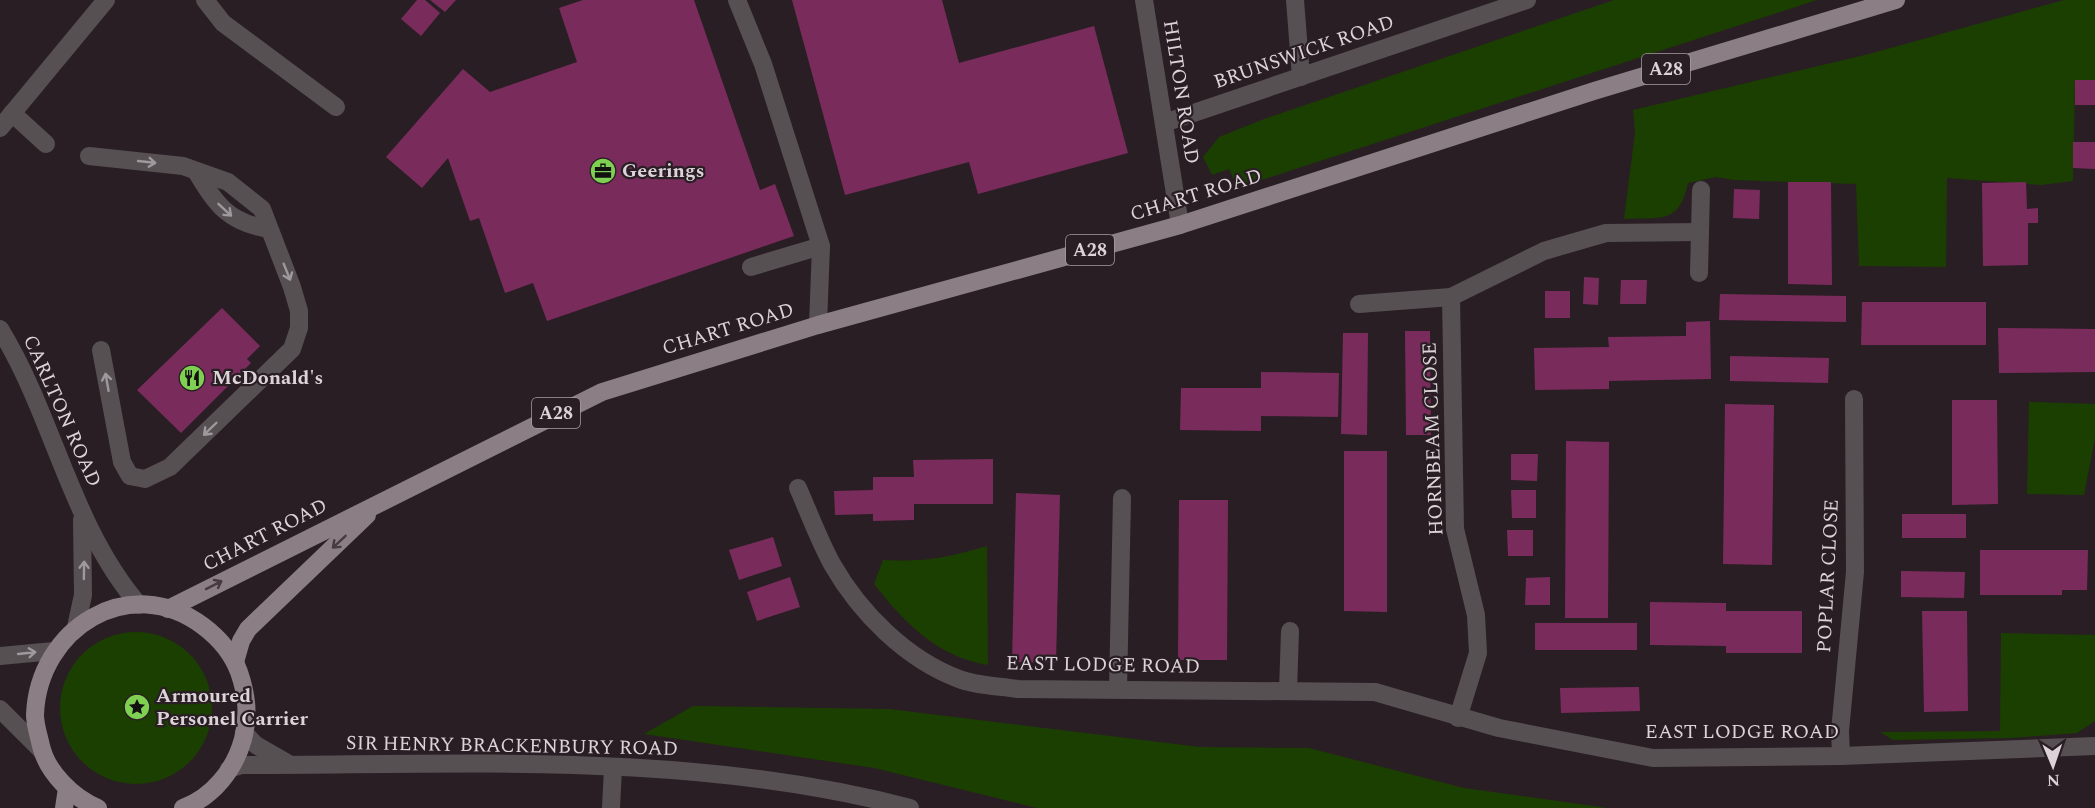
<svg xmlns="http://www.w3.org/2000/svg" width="2095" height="808" font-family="Spectral,serif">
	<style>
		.green { fill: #1b3f01 }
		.building { fill: #792c5b }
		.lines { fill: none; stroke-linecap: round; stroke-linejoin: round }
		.minor { stroke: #565053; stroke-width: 18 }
		.major { stroke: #8b7e84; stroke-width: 18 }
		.oneway { stroke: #9f989c }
		.oneway2 { stroke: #463b41 }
		.labels { text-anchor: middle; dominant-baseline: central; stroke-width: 4.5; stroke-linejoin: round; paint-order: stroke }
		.shield { fill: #291e24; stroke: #a69da1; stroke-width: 1.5 }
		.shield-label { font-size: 18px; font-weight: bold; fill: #dbd3d7 }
		.street-label { font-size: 20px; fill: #dbd3d7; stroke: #291e24 }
		.poi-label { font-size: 20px; font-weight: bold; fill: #dbd3d7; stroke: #291e24; text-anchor: start }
	</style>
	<rect width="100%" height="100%" fill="#291e24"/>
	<g class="green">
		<path d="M1614,0h203l-562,182 -19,2 -7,-15 -17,6 -9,-18 16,-20 45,-18z"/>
		<path d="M2064,0h31v80l-20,1 -2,100 -32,4 -94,-7 -1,89 -87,-1 -3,-82 -122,-4 -18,-3 -28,6c-9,42 -27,34 -64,36l11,-87 -2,-22 236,-56z"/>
		<path d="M2029,402l66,2v34l-11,57 -57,-1z"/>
		<path d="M987,546l1,119c-51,-8 -84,-43 -114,-81l9,-24c42,2 64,-2 104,-14z"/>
		<circle cx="136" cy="708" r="76"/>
		<path d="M2001,633l94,2v86l-18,12 -66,5 -118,2 -13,-8 120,-1z"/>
		<path d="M693,706l196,3 311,38 109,1 155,40 144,20h-571l-163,-40 -230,-34z"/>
	</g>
	<g class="building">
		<path d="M417,0h8l15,13 -19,23 -20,-17z"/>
		<path d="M430,0h26l-11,12z"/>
		<path d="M583,0h111l66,190 15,-6 19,52 -247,85 -14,-38 -28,10 -26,-75 -9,3 -22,-63 -26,30 -36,-31 77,-88 27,23 87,-30 -18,-54z"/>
		<path d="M792,0h150l17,63 135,-37 34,127 -150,41 -9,-32 -124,33z"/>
		<rect x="2075" y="80" width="20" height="25"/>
		<path d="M2073,142h22v27l-22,-1z"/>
		<path d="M1788,182h43l1,103 -44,-1z"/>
		<path d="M2026,182l1,27 11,-1v15h-10v42l-45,1 -1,-83z"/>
		<path d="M1734,189l26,1 -1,29 -26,-1z"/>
		<path d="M1584,277l15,1 -1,27 -15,-1z"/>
		<path d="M1621,280h26l-1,24h-26z"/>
		<rect x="1545" y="291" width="25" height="27"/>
		<path d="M1720,294l126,2v26l-127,-2z"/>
		<path d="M1862,302h124v43h-125z"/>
		<path d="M222,308l38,38 -13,13 4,4 -70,70 -44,-43z"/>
		<path d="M1710,321l1,58 -102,2v8l-74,1 -1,-42 75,-1 -1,-10 78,-1v-14z"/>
		<path d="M1998,328l97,1v43l-96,1z"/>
		<path d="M1405,331h25l1,104h-25z"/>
		<path d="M1343,333h25l-1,102 -26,-1z"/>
		<path d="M1730,356l99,2 -1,25 -98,-2z"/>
		<path d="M1261,372l78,1 -1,44 -77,-1v15l-81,-1 1,-42h80z"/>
		<path d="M1952,400h45l1,104 -46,1z"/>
		<path d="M1725,404l49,1 -2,160 -49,-1z"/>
		<path d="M1566,441l43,1 -1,176h-43z"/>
		<path d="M1344,451h43v161l-43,-1z"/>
		<path d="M1511,454h27l-1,27 -26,-1z"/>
		<path d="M993,459v45h-79v16l-41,1v-7l-38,1 -1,-24 39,-1v-13h41l-1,-17z"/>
		<path d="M1511,490h25v28h-24z"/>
		<path d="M1016,493l44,2 -4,168 -44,-1z"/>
		<path d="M1179,500h49l-1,160h-49z"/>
		<rect x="1902" y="514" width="64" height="24"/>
		<path d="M1507,530h26v26h-25z"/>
		<path d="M773,537l9,29 -43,14 -10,-30z"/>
		<path d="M1980,550h108l-1,40h-25v5h-82z"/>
		<path d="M1901,571l64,1 -1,26 -63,-1z"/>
		<path d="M790,577l10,30 -43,14 -10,-29z"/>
		<path d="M1550,577v28h-25l1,-27z"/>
		<path d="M1650,602l76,1v8h76v42h-76v-7l-76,-1z"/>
		<path d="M1922,611h45l1,100 -44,1z"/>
		<rect x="1535" y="623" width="102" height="27"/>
		<path d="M1639,687l1,24 -79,2 -1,-25z"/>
	</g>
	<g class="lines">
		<g class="minor">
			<path d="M205,0l18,23 113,84"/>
			<path d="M737,0l26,64 58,182 -3,79"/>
			<path d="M1144,0l36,225"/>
			<path d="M1295,0l6,77"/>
			<path d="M12,113l34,31"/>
			<path d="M1164,123l363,-123"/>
			<path d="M0,128l106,-128"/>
			<path d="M89,156l94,10 45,16 34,27 30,78 7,24v17l-7,21 -122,118 -25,12 -15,-3 -8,-14 -21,-112"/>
			<path d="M196,171c19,33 33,52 73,58"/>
			<path d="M751,267l70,-21"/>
			<path d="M1699,273l2,-83"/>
			<path d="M1451,297l4,232 21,86 2,38 -20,65"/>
			<path d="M1359,304l92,-7 93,-46 62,-18 94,-1"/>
			<path d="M0,329c54,88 71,197 139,276"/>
			<path d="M798,488c11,25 21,52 34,76 28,49 74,95 127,115 18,7 41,7 59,10l357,3 124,36 154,30 188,-2 254,-10"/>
			<path d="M76,627l7,-32 -1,-75"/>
			<path d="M0,656l54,-5"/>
			<path d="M1118,689l4,-191"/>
			<path d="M1288,691l2,-60"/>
			<path d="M0,709l43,43"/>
			<path d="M244,733l12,12 33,19"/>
			<path d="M1841,756l-1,-25 15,-159 -1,-173"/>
			<path d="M229,769l13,-4c221,0 452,-14 668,43"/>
			<path d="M611,808l2,-40"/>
		</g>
		<g class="major">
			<path d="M168,609l434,-217 216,-67 362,-100 414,-134 302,-91"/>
			<path d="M235,662l6,-21 7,-12 119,-114"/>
			<path d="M64,808l3,-20"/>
			<path d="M98,808c-25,-10 -51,-36 -57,-62 -2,-10 -6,-21 -6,-31 3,-87 95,-144 168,-89 16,12 29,27 36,46 8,23 10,43 4,67 -8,30 -30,58 -60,69"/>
		</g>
	</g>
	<defs><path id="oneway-shaft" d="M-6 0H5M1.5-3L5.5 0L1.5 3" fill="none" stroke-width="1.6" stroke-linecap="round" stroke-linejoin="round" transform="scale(1.5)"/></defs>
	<g class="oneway">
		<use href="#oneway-shaft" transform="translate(147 162) rotate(6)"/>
		<use href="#oneway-shaft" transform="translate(225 210) rotate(43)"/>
		<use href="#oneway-shaft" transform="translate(287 272) rotate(68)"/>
		<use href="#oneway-shaft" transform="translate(107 382) rotate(-100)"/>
		<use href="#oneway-shaft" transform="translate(210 429) rotate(136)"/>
		<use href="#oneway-shaft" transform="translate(84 570) rotate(-89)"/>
		<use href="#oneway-shaft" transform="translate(27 653) rotate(-6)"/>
	</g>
	<g class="oneway2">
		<use href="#oneway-shaft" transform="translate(339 542) rotate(137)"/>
		<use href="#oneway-shaft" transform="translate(214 585) rotate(-27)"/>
	</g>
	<defs>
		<g id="office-disc" transform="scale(1.35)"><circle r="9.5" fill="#7fd052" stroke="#291e24"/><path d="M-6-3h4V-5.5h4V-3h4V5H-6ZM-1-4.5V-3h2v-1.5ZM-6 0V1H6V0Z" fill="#111"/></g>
		<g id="restaurant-disc" transform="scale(1.35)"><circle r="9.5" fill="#7fd052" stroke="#291e24"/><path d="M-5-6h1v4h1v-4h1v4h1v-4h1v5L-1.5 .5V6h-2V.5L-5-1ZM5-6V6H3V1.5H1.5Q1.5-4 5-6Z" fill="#111"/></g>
		<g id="sight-disc" transform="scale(1.35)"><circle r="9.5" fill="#7fd052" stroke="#291e24"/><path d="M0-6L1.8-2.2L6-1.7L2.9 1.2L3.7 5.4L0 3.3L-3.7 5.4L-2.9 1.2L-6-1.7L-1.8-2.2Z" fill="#111"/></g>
	</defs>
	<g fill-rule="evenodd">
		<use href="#office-disc" x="603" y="171"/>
		<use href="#restaurant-disc" x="192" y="378"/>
		<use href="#sight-disc" x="137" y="707"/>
	</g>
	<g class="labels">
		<g class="shield">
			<rect x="1642" y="54" width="48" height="30" rx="4.5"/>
			<rect x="1066" y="235" width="48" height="30" rx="4.5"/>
			<rect x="532" y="398" width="48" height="30" rx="4.5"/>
		</g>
		<g class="shield-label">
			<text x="1666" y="69">A28</text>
			<text x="1090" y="250">A28</text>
			<text x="556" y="413">A28</text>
		</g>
		<g class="street-label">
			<text transform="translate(1304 52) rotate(-19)">BRUNSWICK ROAD</text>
			<text transform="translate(1181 92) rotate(81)">HILTON ROAD</text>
			<text transform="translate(1196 195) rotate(-17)">CHART ROAD</text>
			<text transform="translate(728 329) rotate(-17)">CHART ROAD</text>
			<text transform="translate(62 411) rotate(66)">CARLTON ROAD</text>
			<text transform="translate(1433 439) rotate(-92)">HORNBEAM CLOSE</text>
			<text transform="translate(265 535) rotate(-27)">CHART ROAD</text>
			<text transform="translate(1828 576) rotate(-87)">POPLAR CLOSE</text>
			<text transform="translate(1103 665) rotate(1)">EAST LODGE ROAD</text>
			<text x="1742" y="732">EAST LODGE ROAD</text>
			<text transform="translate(512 746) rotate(1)">SIR HENRY BRACKENBURY ROAD</text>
		</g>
		<g class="poi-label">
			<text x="622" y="171">Geerings</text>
			<text x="212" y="378">McDonald's</text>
			<text x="156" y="696">Armoured<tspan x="156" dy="23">Personel Carrier</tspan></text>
		</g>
	</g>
	<g transform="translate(2053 766) rotate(178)" stroke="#291e24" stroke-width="4.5" paint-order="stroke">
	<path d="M0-4.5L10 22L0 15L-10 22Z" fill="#dbd3d7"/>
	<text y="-9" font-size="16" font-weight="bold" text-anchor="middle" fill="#dbd3d7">N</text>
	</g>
</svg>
